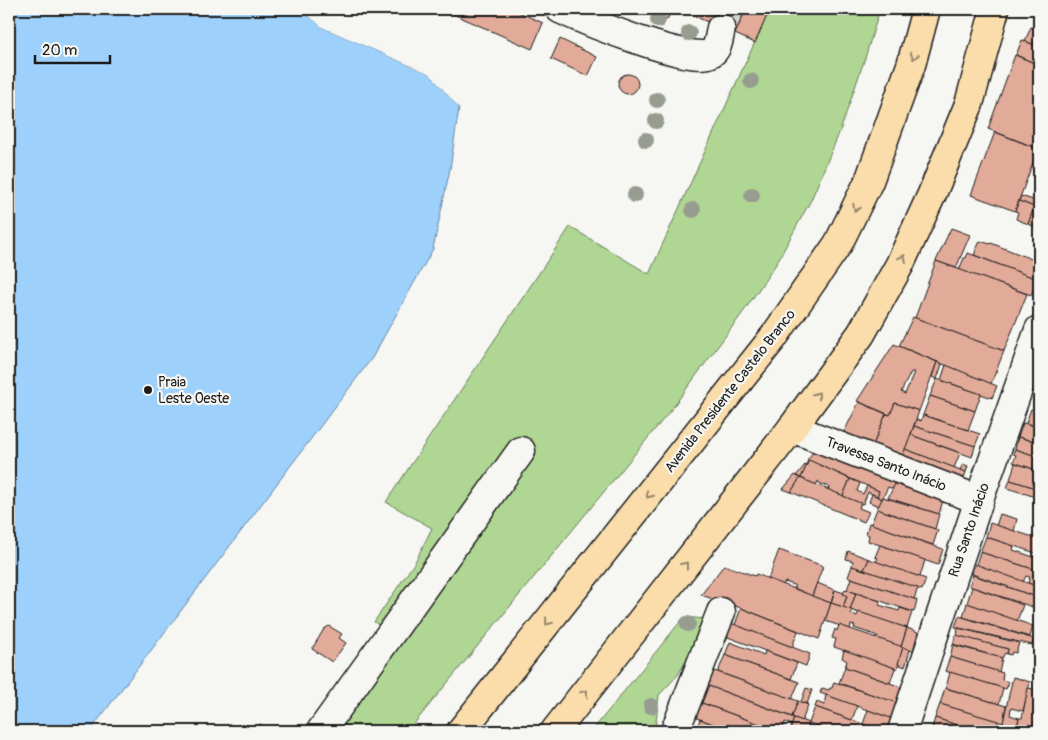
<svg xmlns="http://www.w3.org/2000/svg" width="1048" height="740" font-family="Pangolin,sans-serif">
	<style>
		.green { fill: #afd793; stroke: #667a58 }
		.water { fill: #9dd0fb; stroke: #6988a2 }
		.pier { fill: #f6f6f2 }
		.building { fill: #e2aa99; stroke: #1c1c1c; fill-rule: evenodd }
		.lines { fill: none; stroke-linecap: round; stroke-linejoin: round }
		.minor-tunnel { stroke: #d5d5d2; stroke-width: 28; stroke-dasharray: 28 14; stroke-linecap: butt }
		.minor-casing { stroke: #1c1c1c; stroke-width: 31 }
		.major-casing { stroke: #1c1c1c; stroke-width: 31 }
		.minor { stroke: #f6f6f2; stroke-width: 28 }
		.major { stroke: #faddab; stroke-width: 28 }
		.tree { fill: #969d90 }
		.oneway { stroke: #96866b }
		.poi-dot { fill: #1c1c1c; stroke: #f6f6f2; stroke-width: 2 }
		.labels { text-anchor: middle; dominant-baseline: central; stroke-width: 4.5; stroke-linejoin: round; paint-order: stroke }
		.poi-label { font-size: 14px; fill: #1c1c1c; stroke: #f6f6f2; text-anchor: start }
		.street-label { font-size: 14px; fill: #1c1c1c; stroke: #f6f6f2 }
	</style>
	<rect width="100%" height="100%" fill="#f6f6f2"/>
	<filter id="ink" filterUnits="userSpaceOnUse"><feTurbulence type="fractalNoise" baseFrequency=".02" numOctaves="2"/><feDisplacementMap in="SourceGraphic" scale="10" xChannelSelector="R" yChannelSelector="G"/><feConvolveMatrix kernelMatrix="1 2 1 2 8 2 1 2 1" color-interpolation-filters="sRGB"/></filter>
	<g filter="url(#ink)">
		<g class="green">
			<path d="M770,9h110l-15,49 -25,73 -29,69 -35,64 -32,47 -74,100 -262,320h-86l82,-90 -30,-19 41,-60 17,-34 -46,-26 184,-275 79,47z"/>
			<path d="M684,617l21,2 -18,41 -10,16 -18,19 -4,36h-63z"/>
		</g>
		<path class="water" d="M9,9h292l21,18 108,47 29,34 -9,61 -17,80 -61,109 -282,373h-81z"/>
		<path class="pier" d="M301,9h4l18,16 108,47 31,35 -3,1 -29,-34 -108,-47z"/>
		<g class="building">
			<path d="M442,9h70l31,14 -11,26z"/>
			<path d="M641,9h31l-5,11z"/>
			<path d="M678,9h68l-11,25z"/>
			<path d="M746,9h24l-15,34 -20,-9z"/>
			<path d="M1031,27l8,3v17l-14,-6z"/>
			<path d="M560,39l37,18 -9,19 -37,-17z"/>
			<path d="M1022,40l17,7v18l-23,-10z"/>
			<path d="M1015,55l24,10v84l-51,-20z"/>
			<circle cx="628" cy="84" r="10"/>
			<path d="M995,132l43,17 -23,62 -44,-16z"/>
			<path d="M1021,196l18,6v26l-11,-4 6,-17 -15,-6z"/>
			<path d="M1019,201l15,6 -6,17 -12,-5 2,-7 -3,-1z"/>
			<path d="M951,228l19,7 -14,33 -20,-7z"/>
			<path d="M980,241l10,3 1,-1 48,19v18l-65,-25z"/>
			<path d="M968,253l69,26 -6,16 -72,-25 5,-12h2z"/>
			<path d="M936,261l91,33 -23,57 -89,-33z"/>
			<path d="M913,317l91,34 -13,33 -92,-38z"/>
			<path d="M894,344l43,18 -18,49 -24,-8 -5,12 -33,-14zM911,372h3l-9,22 -4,-2z"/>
			<path d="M937,362l5,2 -5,15 -5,-2z"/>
			<path d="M946,365l51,21 -5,12 -51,-18z"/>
			<path d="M937,379l44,15 -6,17 -45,-15z"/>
			<path d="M1039,390v21l-6,-2z"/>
			<path d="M930,396l45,15 -7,19 -45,-15z"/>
			<path d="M859,402l27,12 -15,36 -30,-12z"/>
			<path d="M895,403l24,8 -18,51 -30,-12 15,-36 4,1z"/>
			<path d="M1031,409l8,2v16l-13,-4z"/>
			<path d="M923,415l57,19 -5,12 -61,-20 3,-7 4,2z"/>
			<path d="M1023,423l16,4v16l-21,-6z"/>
			<path d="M914,426l61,20 -3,11 -61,-22z"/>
			<path d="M911,435l49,18 -6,15 -49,-19z"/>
			<path d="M1018,437l21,6v14l-24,-8z"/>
			<path d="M817,447l81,31 -5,11 -5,-2 -6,12 -5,-3 2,-5 -72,-31z"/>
			<path d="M905,449l61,23 -5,14 -60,-24z"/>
			<path d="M1015,449l24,8v14l-26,-9 3,-7 -3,-1z"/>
			<path d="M809,460l-8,18 -5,-2z"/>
			<path d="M809,460l41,19 -7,17 -15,-6 1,-3 -10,-4 -1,-2 -2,4 -15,-7z"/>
			<path d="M1015,463l24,8v18l-29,-9z"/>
			<path d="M963,464l5,2 -2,6 -6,-2z"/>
			<path d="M795,475l5,3 -9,14 -8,-3z"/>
			<path d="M800,478l61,25 -2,5 10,4 -5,10 -73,-30z"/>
			<path d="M898,478l46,19 -5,17 -51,-16z"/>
			<path d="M850,479l10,4 -3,8 6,3 4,-8 12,5 -2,5 -9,-4 -5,12 -20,-8z"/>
			<path d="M1010,480l29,9v9l-32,-10z"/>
			<path d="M872,494l10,5 -3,7 -10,-4z"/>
			<path d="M883,497l56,17 -4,15 -58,-20z"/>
			<path d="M877,509l61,21 -5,15 -62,-21z"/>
			<path d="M1000,514l17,5 -3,12 -18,-5z"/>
			<path d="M869,523l74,26 -5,16 -70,-24 1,-6 -3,-1z"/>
			<path d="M990,523l49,16v15l-53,-17z"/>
			<path d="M986,537l28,9 -1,4 26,9v12l-59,-19z"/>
			<path d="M880,545l45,15 -5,17 -44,-15 2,-4 -3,-1z"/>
			<path d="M779,550l44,16 -11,30 -18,-8v-3l-9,-3 -2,3 -15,-6z"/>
			<path d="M848,551l21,8 -5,11 -12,-4 1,-5 -7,-2z"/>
			<path d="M980,552l59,19v16l-11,-4 2,-6 -4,-1 -3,6 -47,-17z"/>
			<path d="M869,559l57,20 -4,11 -58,-20z"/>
			<path d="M975,564l64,23v11l-67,-24z"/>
			<path d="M724,565l31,11 1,-2 75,29 -12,36 -78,-31 -40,-13z"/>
			<path d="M852,566l66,22 -4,11 -66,-22z"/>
			<path d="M973,575l66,23v11l-70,-23z"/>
			<path d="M851,578l66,22 -3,12 -67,-22z"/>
			<path d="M817,583l18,7 -4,13 -19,-7z"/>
			<path d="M972,587l51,18 -6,16 -50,-18z"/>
			<path d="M845,589l11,4 -6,17 -7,-3 4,-11 -4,-2z"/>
			<path d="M835,590l9,3 -1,1 4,2 -4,11 -12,-4z"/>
			<path d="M856,593l24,8 -1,4 20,6 1,-3 12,4 -5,16 -57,-18z"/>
			<path d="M831,603l21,7 -1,4 6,2 2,-4 48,16 -6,19 -24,-9 1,-2 -24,-8 1,-2 -4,-1 -1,4 -25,-8z"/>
			<path d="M967,603l66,23 -3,11 -67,-20z"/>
			<path d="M741,608l57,23 -6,16 -57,-22z"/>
			<path d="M1039,615v14l-4,-2z"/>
			<path d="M959,616l75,23 -2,6 -77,-18z"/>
			<path d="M731,623l79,31 -4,12 -81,-30z"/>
			<path d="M839,625l64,22 -6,22 -63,-22 2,-8 -4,-1 3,-9 2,2z"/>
			<path d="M329,626l13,8 -3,4 7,5 -14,19 -20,-13 12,-20z"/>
			<path d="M907,628l11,4 -5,19 -12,-4z"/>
			<path d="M958,628l61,15 -3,10 -4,-1 -1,3 -4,-1 1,-5 -51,-13z"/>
			<path d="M956,635l52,14 -1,5 -2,-1 -3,5 -49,-14z"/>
			<path d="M730,642l34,13 1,-4 32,12 -6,16 -66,-24z"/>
			<path d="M953,645l49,13 -3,14 -49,-15z"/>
			<path d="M903,647l7,3 -5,17 -7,-3z"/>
			<path d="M844,650l51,18 -5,15 -45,-16 2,-6 -5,-3z"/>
			<path d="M725,655l74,27 -7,17 -74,-27z"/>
			<path d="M950,657l53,16 -1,7 7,2 -3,7 -61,-18z"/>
			<path d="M845,667l56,20 -5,16 -57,-20z"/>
			<path d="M712,670l86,31 -6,16 -86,-32z"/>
			<path d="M950,672l53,16 -4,16 -53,-16z"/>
			<path d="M1013,677l17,5 -7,29 -12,-3 -1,7 9,3 -3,13h-16l1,-5h1z"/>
			<path d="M834,682l64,21 -5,16 -73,-26 2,-5 7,2 1,-2h2z"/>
			<path d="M706,685l88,33 -2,7 -7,-3 -3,9h-4l-79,-29z"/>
			<path d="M806,688l6,2 -5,14 -6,-2z"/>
			<path d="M945,688l61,18 -3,17 -63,-19z"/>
			<path d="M1028,688l11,2v27l-3,10 -10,-2 -2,5 -7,-2 2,-10h3z"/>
			<path d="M826,695l31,11 -5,14 -37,-13 2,-5 7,3z"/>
			<path d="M798,701l10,4 -6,16 -10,-4z"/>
			<path d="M699,702l79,29h-46l-38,-14z"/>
			<path d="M940,704l58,17 -1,7 -6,-2 -1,5h-14l-41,-13z"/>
			<path d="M815,707l48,17 19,7h-51l-22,-8z"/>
			<path d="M868,710l25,9 -4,12h-7l-19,-7z"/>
			<path d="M794,718l15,5 -3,8h-16z"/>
			<path d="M935,718l40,13h1h-45z"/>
			<path d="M700,719l25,10 7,2h-36z"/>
			<path d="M260,724l10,7h-15z"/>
			<path d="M816,726l15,5h-17z"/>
		</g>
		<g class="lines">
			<path class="minor-tunnel" d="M721,28l8,-19"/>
			<g class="minor-casing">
				<g id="minor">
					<path d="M560,9c23,11 132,56 151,44 8,-5 8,-17 10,-25"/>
					<path d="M792,428l187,72"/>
					<path d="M321,731l200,-280"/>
					<path d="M675,731l46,-119"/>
					<path d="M902,731l77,-231 60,-170"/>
				</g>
			</g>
			<g class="major-casing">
				<g id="major">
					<path d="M461,731l312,-393 65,-94 31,-63 42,-116 15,-56"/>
					<path d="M555,731l237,-303 69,-94 39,-70 32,-70 37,-90 26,-95"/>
				</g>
			</g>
			<use href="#minor" class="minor"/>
			<use href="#major" class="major"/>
		</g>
		<g class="tree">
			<circle cx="658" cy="20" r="8"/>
			<circle cx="689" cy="33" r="8"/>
			<circle cx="751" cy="81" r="8"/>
			<circle cx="657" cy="100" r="8"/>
			<circle cx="656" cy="121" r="8"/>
			<circle cx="646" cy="140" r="8"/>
			<circle cx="635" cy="195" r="8"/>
			<circle cx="752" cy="195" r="8"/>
			<circle cx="693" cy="210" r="8"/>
			<circle cx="688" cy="624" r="8"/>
			<circle cx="651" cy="706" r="8"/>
		</g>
		<defs><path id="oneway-chevron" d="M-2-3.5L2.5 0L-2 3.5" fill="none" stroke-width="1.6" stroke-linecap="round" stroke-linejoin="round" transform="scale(1.25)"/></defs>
		<g class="oneway">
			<use href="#oneway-chevron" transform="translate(914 56) rotate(105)"/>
			<use href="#oneway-chevron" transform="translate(856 208) rotate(116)"/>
			<use href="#oneway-chevron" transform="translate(903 258) rotate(-65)"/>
			<use href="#oneway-chevron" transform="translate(817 395) rotate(-54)"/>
			<use href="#oneway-chevron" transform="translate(649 495) rotate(128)"/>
			<use href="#oneway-chevron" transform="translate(685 565) rotate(-52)"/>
			<use href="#oneway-chevron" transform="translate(548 622) rotate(128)"/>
			<use href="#oneway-chevron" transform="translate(585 693) rotate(-52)"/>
		</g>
	</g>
	<circle class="poi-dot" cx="148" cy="390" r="5"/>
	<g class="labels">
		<g class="poi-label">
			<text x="158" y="382">Praia<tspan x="158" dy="16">Leste Oeste</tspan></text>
		</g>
		<g class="street-label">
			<text transform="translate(730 391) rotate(-52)">Avenida Presidente Castelo Branco</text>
			<text transform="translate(886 464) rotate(21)">Travessa Santo Inácio</text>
			<text transform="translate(969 530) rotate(-71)">Rua Santo Inácio</text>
		</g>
	</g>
	<rect width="1048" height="740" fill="none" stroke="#f6f6f2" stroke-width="30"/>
	<rect x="15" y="15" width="1018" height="710" fill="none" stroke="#1c1c1c" stroke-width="2" filter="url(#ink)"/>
	<path d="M35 55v8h75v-8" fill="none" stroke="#1c1c1c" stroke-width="2.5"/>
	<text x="42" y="55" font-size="15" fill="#1c1c1c" stroke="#f6f6f2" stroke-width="4" paint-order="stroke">20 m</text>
</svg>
